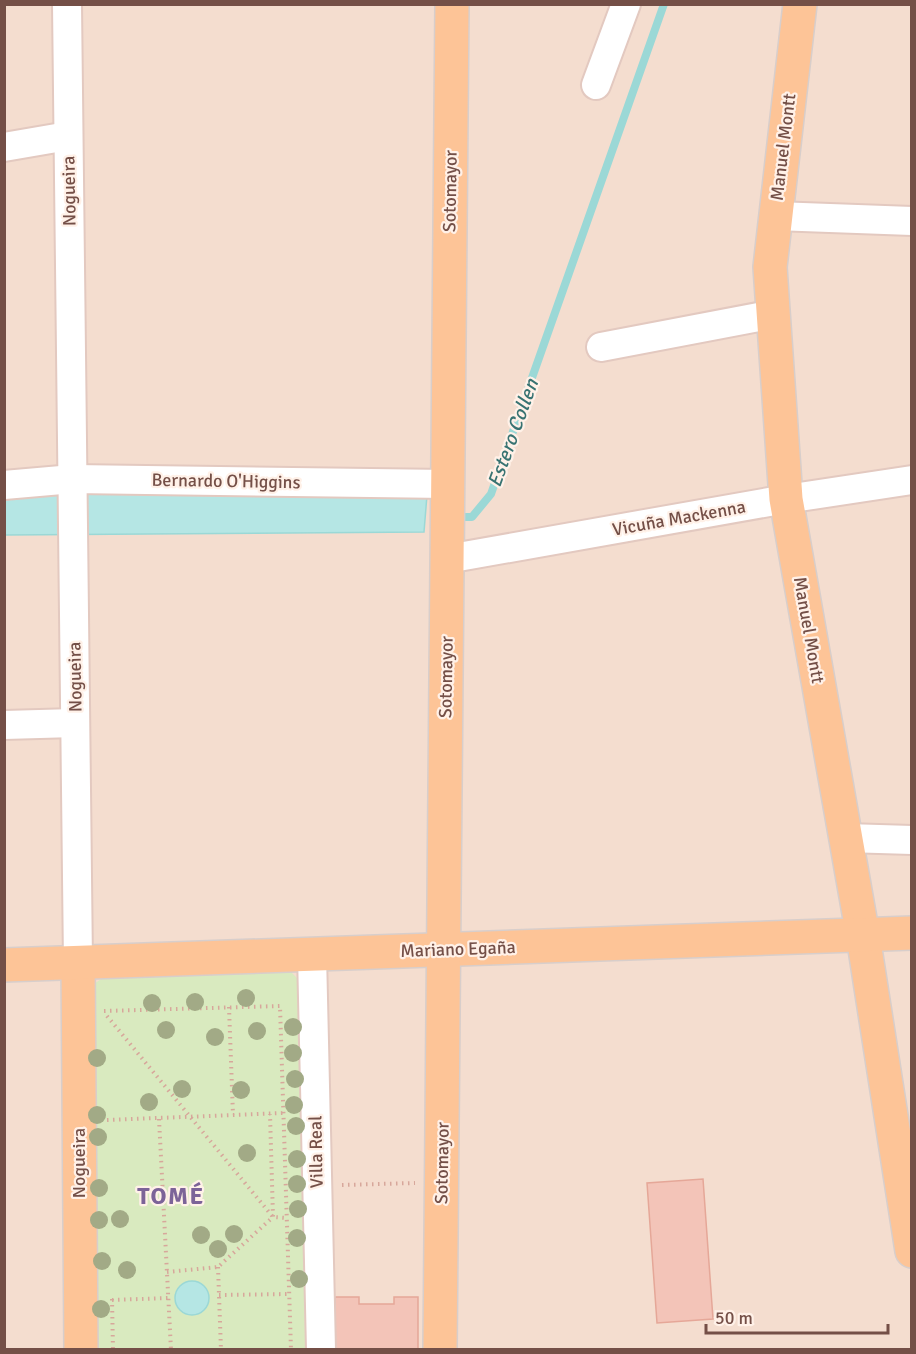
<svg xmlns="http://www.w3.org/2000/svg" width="916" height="1354" font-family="Signika,sans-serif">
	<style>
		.residential { fill: #f4ddcf }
		.green { fill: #d9eabf }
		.water { fill: #b5e6e4; stroke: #9bd8d6; stroke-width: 1.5 }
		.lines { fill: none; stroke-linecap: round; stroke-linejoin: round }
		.stream { stroke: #9bd8d6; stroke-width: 8 }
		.building { fill: #f3c4b8; stroke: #e5a798; stroke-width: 1.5 }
		.minor-casing { stroke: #e3c9c0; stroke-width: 32 }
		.major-casing { stroke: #d8cecb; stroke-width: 36 }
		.path { stroke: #d7a79b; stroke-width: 4; stroke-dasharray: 1.5 4.5; stroke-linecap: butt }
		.minor { stroke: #fff; stroke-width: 28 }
		.major { stroke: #fdc497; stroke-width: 33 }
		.tree { fill: #a2aa86 }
		.labels { text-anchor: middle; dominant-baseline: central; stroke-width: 4.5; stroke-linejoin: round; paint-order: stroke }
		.street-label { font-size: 18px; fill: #744f47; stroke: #fff1e8 }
		.water-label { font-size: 20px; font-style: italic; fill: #387372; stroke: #fff1e8 }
		.district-label { font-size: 24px; font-weight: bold; letter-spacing: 1.5px; fill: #7c6398; stroke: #fff1e8 }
	</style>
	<rect width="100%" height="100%" fill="#fdede1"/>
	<rect class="residential" x="5" y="5" width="906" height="1344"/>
	<path class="green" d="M291,972l11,11 3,366h-213l-1,-363 13,-9z"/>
	<g class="water">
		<path d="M46,493l381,2 -3,37 -419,3v-39z"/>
		<circle cx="192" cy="1298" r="17"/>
	</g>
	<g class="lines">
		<path class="stream" d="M456,517h16l19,-23 173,-490"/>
	</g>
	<g class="building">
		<path d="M703,1179l10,140 -56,4 -10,-140z"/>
		<path d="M335,1297h24v7h35v-7h24v53h-83z"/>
	</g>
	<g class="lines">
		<g class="minor-casing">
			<g id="minor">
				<path d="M67,4l11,959"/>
				<path d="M596,85l30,-81"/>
				<path d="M4,147l64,-11"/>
				<path d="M775,216l137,5"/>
				<path d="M601,347l173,-33"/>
				<path d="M4,485l69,-6 375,5"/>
				<path d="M447,559l339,-60 126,-19"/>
				<path d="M4,725l71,-2"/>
				<path d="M846,838l66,2"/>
				<path d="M312,954l9,396"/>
			</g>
		</g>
		<g class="major-casing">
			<g id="major">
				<path d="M800,4l-30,263 16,232 77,437 49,315"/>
				<path d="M78,963l3,387"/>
				<path d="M4,965l908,-32"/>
				<path d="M440,1350l12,-1346"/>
			</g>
		</g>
		<g class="path">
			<path d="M229,1007l4,108"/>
			<path d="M104,1011l176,-5 11,344"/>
			<path d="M107,1016l166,201 14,1"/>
			<path d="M159,1119l12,231"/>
			<path d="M107,1120l177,-7"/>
			<path d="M342,1185l73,-2"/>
			<path d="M218,1267l3,83"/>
			<path d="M167,1272l51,-5 55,-50 -3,-103"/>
			<path d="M219,1295l70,-1"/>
			<path d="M112,1299l1,51"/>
			<path d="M112,1300l56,-2"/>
		</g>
		<use href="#minor" class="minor"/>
		<use href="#major" class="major"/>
	</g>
	<g class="tree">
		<circle cx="246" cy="998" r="9"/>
		<circle cx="195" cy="1002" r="9"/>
		<circle cx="152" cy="1003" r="9"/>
		<circle cx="293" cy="1027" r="9"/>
		<circle cx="166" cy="1030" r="9"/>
		<circle cx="257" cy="1031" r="9"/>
		<circle cx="215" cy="1037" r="9"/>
		<circle cx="293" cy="1053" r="9"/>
		<circle cx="97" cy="1058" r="9"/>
		<circle cx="295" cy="1079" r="9"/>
		<circle cx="182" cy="1089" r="9"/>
		<circle cx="241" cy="1090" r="9"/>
		<circle cx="149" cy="1102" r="9"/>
		<circle cx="294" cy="1105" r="9"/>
		<circle cx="97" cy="1115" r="9"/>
		<circle cx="296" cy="1126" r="9"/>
		<circle cx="98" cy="1137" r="9"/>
		<circle cx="247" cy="1153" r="9"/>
		<circle cx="297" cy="1159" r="9"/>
		<circle cx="297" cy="1184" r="9"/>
		<circle cx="99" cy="1188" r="9"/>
		<circle cx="298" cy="1209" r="9"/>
		<circle cx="120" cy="1219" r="9"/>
		<circle cx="99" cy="1220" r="9"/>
		<circle cx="234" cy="1234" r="9"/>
		<circle cx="201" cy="1235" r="9"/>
		<circle cx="297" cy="1238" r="9"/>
		<circle cx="218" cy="1249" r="9"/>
		<circle cx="102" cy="1261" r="9"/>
		<circle cx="127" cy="1270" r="9"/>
		<circle cx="299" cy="1279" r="9"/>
		<circle cx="101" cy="1309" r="9"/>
	</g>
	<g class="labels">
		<g class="street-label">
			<text transform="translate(783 147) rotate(-83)">Manuel Montt</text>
			<text transform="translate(69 191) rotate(-91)">Nogueira</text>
			<text transform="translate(450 191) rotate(-89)">Sotomayor</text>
			<text transform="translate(226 481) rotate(1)">Bernardo O'Higgins</text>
			<text transform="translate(679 518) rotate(-10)">Vicuña Mackenna</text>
			<text transform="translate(809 630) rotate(80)">Manuel Montt</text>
			<text transform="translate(75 677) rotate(-91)">Nogueira</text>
			<text transform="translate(446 677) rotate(-89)">Sotomayor</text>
			<text transform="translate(458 949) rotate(-2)">Mariano Egaña</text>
			<text transform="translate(316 1152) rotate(-91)">Villa Real</text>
			<text transform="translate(79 1163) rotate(-90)">Nogueira</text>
			<text transform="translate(442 1163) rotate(-89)">Sotomayor</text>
		</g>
		<g class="water-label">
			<text transform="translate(513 433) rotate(-70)">Estero Collen</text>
		</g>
		<g class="district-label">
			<text x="171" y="1196">TOMÉ</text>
		</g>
	</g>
	<rect width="916" height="1354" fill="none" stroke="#744f47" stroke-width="12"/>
	<path d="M706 1324v9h182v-9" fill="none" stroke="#744f47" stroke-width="3"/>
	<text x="715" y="1324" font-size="18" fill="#744f47" stroke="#fff1e8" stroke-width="4.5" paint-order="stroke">50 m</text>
</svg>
